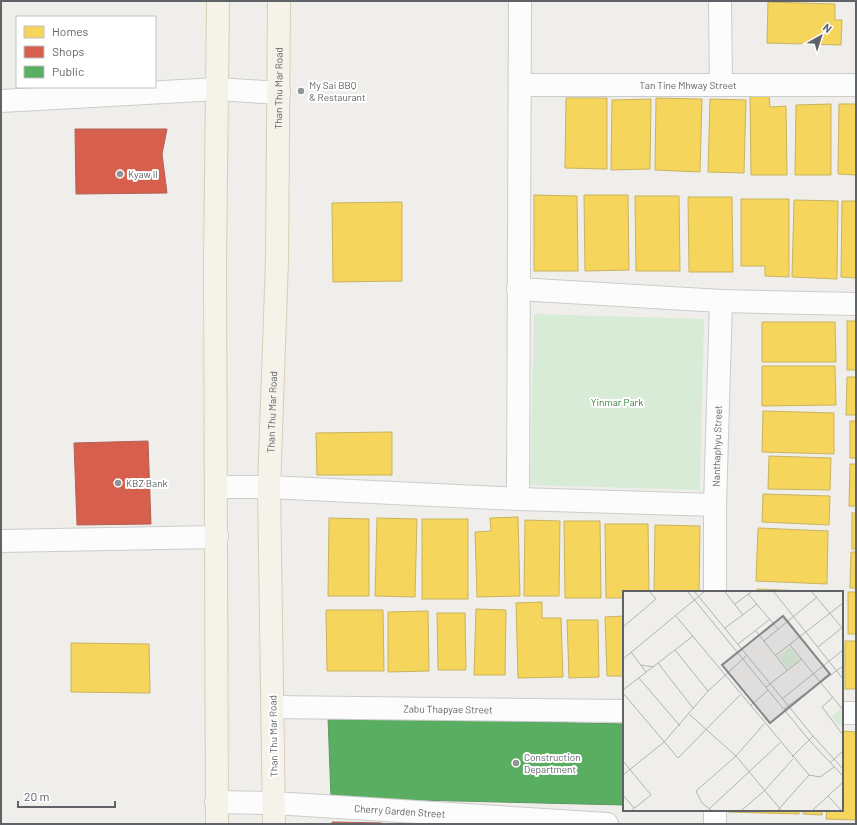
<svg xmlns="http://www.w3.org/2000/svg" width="857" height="825" font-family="Barlow,sans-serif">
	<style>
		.green { fill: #d8ebd6 }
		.homes { fill: #f6d55c; stroke: #c9b360 }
		.shops { fill: #d6604d; stroke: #b26155 }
		.public { fill: #5aae61; stroke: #5c9863 }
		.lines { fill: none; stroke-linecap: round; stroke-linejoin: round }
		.minor-casing { stroke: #cbcccc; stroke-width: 24 }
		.primary-casing { stroke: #d7ceb8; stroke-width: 24 }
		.minor { stroke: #fdfcfc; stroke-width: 22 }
		.primary { stroke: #f4f2e9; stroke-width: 22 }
		.poi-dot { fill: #919496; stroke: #fff; stroke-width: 1.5 }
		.labels { text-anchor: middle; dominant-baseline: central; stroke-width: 4; stroke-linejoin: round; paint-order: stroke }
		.poi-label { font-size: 10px; fill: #5f6368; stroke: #fff; text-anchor: start }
		.street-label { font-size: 10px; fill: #5f6368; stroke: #fff }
		.park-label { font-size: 10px; fill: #348238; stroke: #fff }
		.inset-road { fill: none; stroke: #b1b2b2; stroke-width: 1 }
		.view { fill: #84888a; fill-opacity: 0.15; stroke: #84888a; stroke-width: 2 }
		.inset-edge { fill: none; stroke: #5f6368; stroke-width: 2 }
	</style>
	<rect width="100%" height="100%" fill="#efeeea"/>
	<path class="green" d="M534,314l170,5 -4,171 -170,-5z"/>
	<g class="homes">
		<path d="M768,2l67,2v16h7l-1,25 -74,-2z"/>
		<path d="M750,95h19l1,12 16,-1 1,69h-36z"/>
		<path d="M566,98h41v71l-42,-1z"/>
		<path d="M656,98l46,1 -2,73 -45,-2z"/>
		<path d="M651,99l-1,70 -39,1 1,-70z"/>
		<path d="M710,99l36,1 -2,73 -36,-1z"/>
		<path d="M831,104v71h-36l1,-70z"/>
		<path d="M839,104h17v71l-18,-1z"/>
		<path d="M534,195l43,1 1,75h-44z"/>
		<path d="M584,195h44l1,75 -44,1z"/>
		<path d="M635,196h44l1,75h-44z"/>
		<path d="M688,197h44l1,75h-44z"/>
		<path d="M741,199h48v78l-24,-1v-10h-24z"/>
		<path d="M794,200l44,1 -1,78 -45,-2z"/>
		<path d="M842,201h14v77l-15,-1z"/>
		<path d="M402,202v79l-69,1 -1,-79z"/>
		<rect x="847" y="321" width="9" height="49"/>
		<path d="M762,322h73l1,40h-74z"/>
		<path d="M762,366h73l1,39 -74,1z"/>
		<path d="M847,377h9v38h-10z"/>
		<path d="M763,411l71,2v41l-72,-2z"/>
		<rect x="850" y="421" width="6" height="37"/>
		<path d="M392,432v43h-75l-1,-42z"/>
		<path d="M769,456l62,2 -1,32 -62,-1z"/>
		<path d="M850,464h6v42h-7z"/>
		<path d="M763,494l67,2 -1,29 -67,-3z"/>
		<rect x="852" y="513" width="4" height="36"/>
		<path d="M518,517l2,79 -43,1 -2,-65 16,-1 -1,-13z"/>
		<path d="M329,518l40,1v77h-41z"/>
		<path d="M377,518l40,1 -2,78 -40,-1z"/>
		<rect x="422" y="519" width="46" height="80"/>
		<path d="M525,520l35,1 -1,75h-35z"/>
		<path d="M564,521h36l1,77h-36z"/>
		<path d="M605,524h43l1,68h-25v6h-18z"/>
		<path d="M655,525l45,1 -1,66h-45z"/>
		<path d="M758,528l70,3 -1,53 -71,-3z"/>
		<path d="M851,552h5v36h-6z"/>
		<path d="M757,589l72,3h-72z"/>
		<rect x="848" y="592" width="8" height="42"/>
		<path d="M542,602v16h19l2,59 -45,1 -2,-75z"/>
		<path d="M476,609l30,1 -1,65h-31z"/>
		<path d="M326,610h57l1,61h-57z"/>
		<path d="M428,611l1,60 -41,1v-60z"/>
		<path d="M437,613h28l1,57h-28z"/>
		<path d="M624,616v60h-17l-2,-59z"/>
		<path d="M567,620h31l1,57 -30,1z"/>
		<rect x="845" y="641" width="11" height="48"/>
		<path d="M71,643l78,1 1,49 -79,-1z"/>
		<path d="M842,731l14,1v88l-30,-1 1,-9h15z"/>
		<path d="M729,810h70v4l-71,-2z"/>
		<path d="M803,810h19v5l-19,-1z"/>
	</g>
	<g class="shops">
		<path d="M75,129h92l-5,25 5,39 -91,1z"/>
		<path d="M148,441l3,83 -74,1 -3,-82z"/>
		<path d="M332,822l50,1v1h-50z"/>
	</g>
	<path class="public" d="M328,717l296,7v81l-293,-7z"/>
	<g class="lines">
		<g class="minor-casing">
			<g id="minor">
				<path d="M720,1l1,84"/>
				<path id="s1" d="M520,85h336"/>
				<path d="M1,101l217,-12 61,4"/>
				<path d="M518,289l203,12 135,3"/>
				<path d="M216,487h53l249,12 197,6"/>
				<path d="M518,499l2,-498"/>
				<path d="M1,541l216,-4"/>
				<path id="s2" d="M715,592v-87l6,-204"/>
				<path id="s3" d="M272,707l352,4"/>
				<path d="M842,713h14"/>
				<path id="s4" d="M216,802l58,1 333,21"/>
				<path d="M715,810v14"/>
			</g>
		</g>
		<g class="primary-casing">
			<g id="primary">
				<path d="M217,824l-2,-561 3,-262"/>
				<path id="s5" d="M274,824l-5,-337 8,-227 2,-259"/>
			</g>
		</g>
		<use href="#minor" class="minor"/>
		<use href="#primary" class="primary"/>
	</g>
	<g class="poi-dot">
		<circle cx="301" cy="91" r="4"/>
		<circle cx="120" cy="174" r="4"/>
		<circle cx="118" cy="483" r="4"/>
		<circle cx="516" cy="763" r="4"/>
	</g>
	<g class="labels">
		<g class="poi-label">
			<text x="309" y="85">My Sai BBQ<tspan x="309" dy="12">&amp; Restaurant</tspan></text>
			<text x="128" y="174">Kyaw II</text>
			<text x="126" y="483">KBZ Bank</text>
			<text x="524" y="757">Construction<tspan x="524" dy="12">Department</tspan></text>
		</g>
		<g class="street-label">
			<text stroke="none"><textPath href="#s1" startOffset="168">Tan Tine Mhway Street</textPath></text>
			<text stroke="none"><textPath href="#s5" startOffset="736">Than Thu Mar Road</textPath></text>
			<text stroke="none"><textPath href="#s5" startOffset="412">Than Thu Mar Road</textPath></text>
			<text stroke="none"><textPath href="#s2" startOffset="146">Nanthaphyu Street</textPath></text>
			<text stroke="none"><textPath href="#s3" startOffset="176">Zabu Thapyae Street</textPath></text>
			<text transform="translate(273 736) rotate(-91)">Than Thu Mar Road</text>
			<text stroke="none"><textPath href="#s4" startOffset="184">Cherry Garden Street</textPath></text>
		</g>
		<g class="park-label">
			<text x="617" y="402">Yinmar Park</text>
		</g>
	</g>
	<g transform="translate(623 591)">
		<rect width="220" height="220" fill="#efeeea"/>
		<path d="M167,56l10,12 -12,10 -10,-13zM218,118l2,16 -3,2 -9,-10z" fill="#d8ebd6"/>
		<path class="inset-road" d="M65,1l121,148 34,36M72,1l118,144 30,33M102,1l18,23M151,1l69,87M189,1l31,37M125,3l30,35M112,13l16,-12M52,24l134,160 11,2 14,-10M0,36l33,-28 -6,-7M102,37l32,-24M133,40l31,39M141,50l53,-44M115,53l32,-25M167,54l53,65M195,56l25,-20M52,59l33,41M8,61l15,20M153,64l67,-52M0,68l81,-67M35,72l35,45M18,74l12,2M16,87l41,48M143,96l36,-28M0,99l70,-54M0,102l55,65 62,-63M210,106l-11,10 21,28M159,108l61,-49M127,115l18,-16M161,118l59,-43M66,123l47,42 45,54M169,166l21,-21M0,170l28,34 -19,15M207,172l13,-12M0,184l41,-33 44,-51 39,-36M0,204l11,13M205,205l13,14M86,218l71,-66M88,219l-9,-7 -6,-12 40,-35 28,-32M119,219l22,-19 29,-32M155,219l31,-35M190,219l30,-28"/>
		<path class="view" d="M160,25l47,58 -60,49 -48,-58z"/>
		<rect width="220" height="220" class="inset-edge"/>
	</g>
	<rect width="857" height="825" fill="none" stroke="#5f6368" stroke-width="4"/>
	<rect x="16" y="16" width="140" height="72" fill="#ffffff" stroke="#bfc1c3"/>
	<rect x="24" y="26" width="20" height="12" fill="#f6d55c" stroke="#bfc1c3"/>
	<text x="52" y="36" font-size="12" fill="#5f6368">Homes</text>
	<rect x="24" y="46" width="20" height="12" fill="#d6604d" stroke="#bfc1c3"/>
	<text x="52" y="56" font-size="12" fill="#5f6368">Shops</text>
	<rect x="24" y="66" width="20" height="12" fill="#5aae61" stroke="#bfc1c3"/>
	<text x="52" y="76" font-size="12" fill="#5f6368">Public</text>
	<g transform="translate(821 36) rotate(39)" stroke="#ffffff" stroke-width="3" paint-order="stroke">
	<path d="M0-3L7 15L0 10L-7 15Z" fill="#5f6368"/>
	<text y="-6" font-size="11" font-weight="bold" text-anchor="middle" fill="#5f6368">N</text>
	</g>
	<path d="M18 801v6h97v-6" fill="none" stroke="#5f6368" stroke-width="2"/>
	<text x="24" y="801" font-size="12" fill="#5f6368" stroke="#ffffff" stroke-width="3" paint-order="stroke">20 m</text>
</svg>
